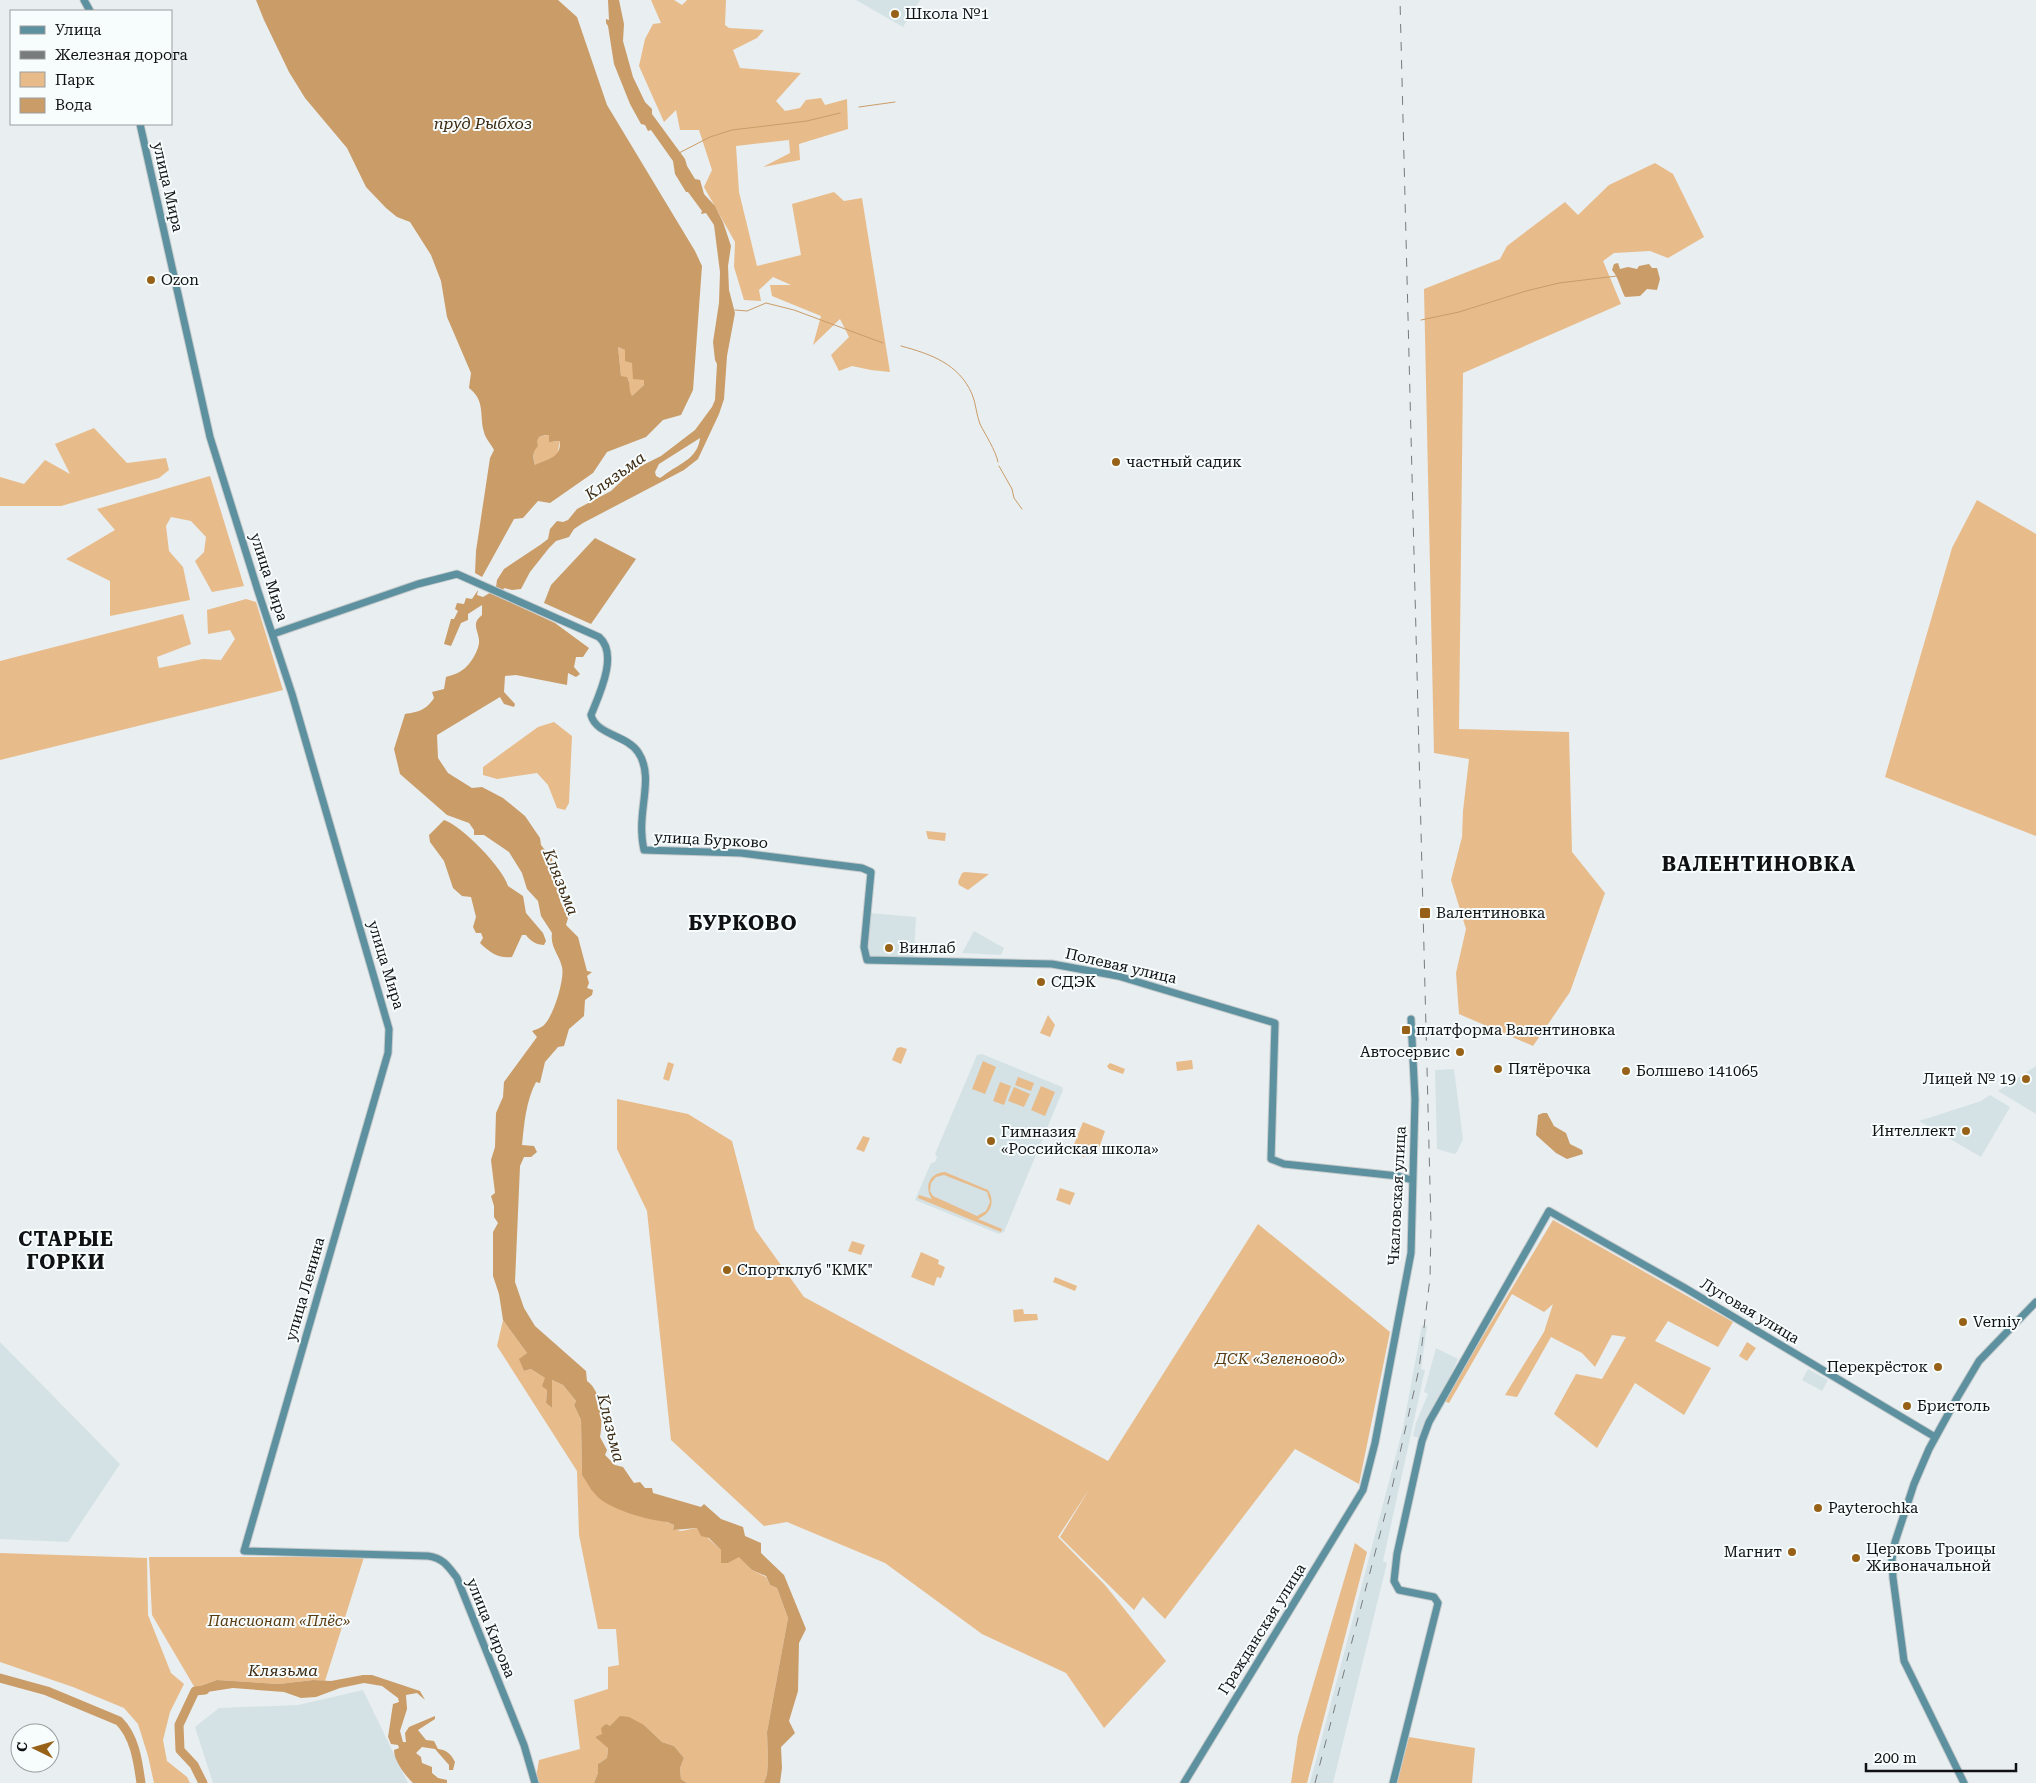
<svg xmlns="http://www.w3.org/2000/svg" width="2036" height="1783" font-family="'Roboto Serif',serif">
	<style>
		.built { fill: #d4e2e6 }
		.green { fill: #e8bb8a; fill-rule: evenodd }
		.water { fill: #ca9c68; fill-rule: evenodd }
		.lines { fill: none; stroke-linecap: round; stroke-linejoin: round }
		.stream { stroke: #ca9c68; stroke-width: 1 }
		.river { stroke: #ca9c68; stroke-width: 9 }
		.secondary-casing { stroke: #c6cbcc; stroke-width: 9 }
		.secondary { stroke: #5d91a0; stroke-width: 7 }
		.rail { stroke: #787b7c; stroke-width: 1; stroke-dasharray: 9 9; stroke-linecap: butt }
		.poi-dot { fill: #976218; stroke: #f7fcfd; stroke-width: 2 }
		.labels { text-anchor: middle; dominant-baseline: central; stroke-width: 4; stroke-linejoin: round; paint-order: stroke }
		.poi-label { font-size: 15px; fill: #101112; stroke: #f7fcfd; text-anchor: start }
		.street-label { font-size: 15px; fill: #101112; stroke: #f7fcfd }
		.park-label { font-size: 15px; font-style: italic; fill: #593a10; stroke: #f7fcfd }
		.water-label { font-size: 16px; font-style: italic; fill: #3d2a12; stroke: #f7fcfd }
		.district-label { font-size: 20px; font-weight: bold; letter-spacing: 1px; fill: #101112; stroke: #f7fcfd }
	</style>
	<rect width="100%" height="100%" fill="#e9eef0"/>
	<g class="built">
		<path d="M856,0h64l-17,27z"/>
		<path d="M869,913l47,4 -2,40 -48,-1z"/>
		<path d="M974,931l30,17 -3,7 -39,-2z"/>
		<path d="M982,1054l80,33 1,3 -59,142 -5,2 -84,-34 16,-37 4,-1 2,-5 -2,-3 42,-99z"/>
		<path d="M2036,1066v48l-38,-23z"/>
		<path d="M1454,1069l9,70 -6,13 -2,2 -18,-5 -2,-79z"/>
		<path d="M1990,1095l20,12 -29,50 -62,-36 62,-20z"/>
		<path d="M1422,1325l5,1 -6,43 4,1 -42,191 4,2 -54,220h-23l93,-355z"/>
		<path d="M0,1342l120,122 -52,78 -68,-3z"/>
		<path d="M1436,1348l22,11 -36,80 -9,-3 3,-13 12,-29 -4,-2z"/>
		<path d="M1808,1369l20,11 -6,11 -20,-11z"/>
		<path d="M363,1690l45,93h-195l-18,-56 24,-19 79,-3z"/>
	</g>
	<g class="green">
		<path d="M651,0h23l8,5 5,-5h39l-1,25 4,3 35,2 -7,8 -24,12 7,18 61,5 -25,28 9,10 15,-3 6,-8 15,-2 4,7 22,-6 1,30 -49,15 1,16 -37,7 27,-14 -1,-13 -53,6 3,46 18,74 44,-11 -9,-51 42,-12 10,9 18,-3 28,174 -19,-2 -19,-4 -13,5 -8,-16 18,-18 -9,-18 -27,26 8,-29 -49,-20 -2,-11h21l-18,-8 -14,13 2,11 -17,-1 -10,-33 1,-25 -31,-55 8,-17 -13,-40h-19l-4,-20 -12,12 -25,-56 6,-27 8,-15 8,-1z"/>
		<path d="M1655,163l18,11 31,63 -36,21 -18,-7 -36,2 -11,8 18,43 -158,69 -4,356 110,3 3,120 33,41 -35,99 -37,54 -74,-32 -3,-41 10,-44 -15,-49 11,-43 1,-26 6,-52 -35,-6 -10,-464 76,-30 7,-13 58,-44 13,13 31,-30z"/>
		<path d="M618,347l7,3 19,30v5l-13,12 -2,-6v-11l-8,-4z"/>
		<path d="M94,428l33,35 39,-5 3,12 -10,8 -98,28h-61v-29l24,7 21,-24 25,14 -15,-30z"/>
		<path d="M550,434l3,8 7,-1 -3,14 -12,7 -10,3c-2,-9 -2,-20 4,-28z"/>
		<path d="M210,476l34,110 -32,6 -17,-31 9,-9 2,-15 -15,-16 -20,-4 -5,9 3,25 14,16 7,33 -80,16v-35l-44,-22 49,-29 -18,-21z"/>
		<path d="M1977,500l59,34v302l-151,-59 67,-229z"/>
		<path d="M246,599l10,3 27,88 -283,70v-99l183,-47 8,30 -34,13 2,11 44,-9 18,1 14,-21 -5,-9 -22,4 -1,-24z"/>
		<path d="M554,722l18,14 -3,67 -4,7 -8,-2 -9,-23 -11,-12 -40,6 -14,-4v-8l55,-40z"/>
		<path d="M926,831l20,2 -1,8 -17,-2z"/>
		<path d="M965,872l24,2 -21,16 -9,-5 -1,-3 4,-9z"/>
		<path d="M1048,1015l7,10 -5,12 -10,-4z"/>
		<path d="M901,1047l6,2 -6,15 -9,-4 5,-12z"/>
		<path d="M1192,1060l1,9 -16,2 -1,-9z"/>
		<path d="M983,1061l13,6 -11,27 -13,-5z"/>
		<path d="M668,1062l6,2 -5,17 -6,-2z"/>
		<path d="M1110,1063l15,6 -2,5 -14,-5 -2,-3z"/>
		<path d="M1018,1077l16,6 -3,8 -16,-6z"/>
		<path d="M1000,1082l11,4 -7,19 -11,-4z"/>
		<path d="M1041,1086l14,6 -10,24 -14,-6z"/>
		<path d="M1014,1087l16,7 -6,13 -16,-6z"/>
		<path d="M617,1099l71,15 44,27 23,88 49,68 304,164 150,-237 132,108 -31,152 -64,-35 -130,170 -22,-22 -9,13 -74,-73 30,-49 -32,49 47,48 61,76 -62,67 -38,-55 -84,-39 -97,-71 -98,-41 -23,4 -93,-86 -24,-229 -30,-62z"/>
		<path d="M1083,1122l22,9 -6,17 -9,-4 -6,13 -13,-5z"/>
		<path d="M863,1136l7,2 -6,14 -8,-3z"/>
		<path d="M945,1172l43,18c8,13 2,24 -10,29l24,10 -1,3 -83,-34 1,-3 13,4c-8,-12 -3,-26 13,-27zM944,1175l43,17 3,10 -4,9 -9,5 -44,-20 -3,-5 1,-8 5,-6z"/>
		<path d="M1060,1188l15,5 -5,12 -14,-5z"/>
		<path d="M1553,1220l180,102 -15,25 -50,-26 -13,20 56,27 -27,47 -49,-32 -38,65 -43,-34 22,-40 26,5 24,-42 -14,-2 -17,32 -13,-14 -31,-16 -34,60 -12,-2 39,-63 9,-28 -9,8 -32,-18 -63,109 -5,-2z"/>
		<path d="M852,1241l13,4 -4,10 -13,-4z"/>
		<path d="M921,1252l18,8 -1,4 7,3 -4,11 -4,-1 -3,9 -23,-9z"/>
		<path d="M1055,1277l22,9 -2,5 -22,-9z"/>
		<path d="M1023,1309l1,5h13l1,6 -24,2 -1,-12z"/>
		<path d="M503,1320l24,33 -7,6 4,12 7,-2 14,9 2,12 -1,13 6,5v-28l11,5 13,16 -2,4 7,15 1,55 9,10 4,9 79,31 -1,4 8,2 16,-3 24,22 7,13 11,-7 13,14 14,7 4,8 7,3 11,30 -21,114 1,29 -1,13 -3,9h-77l-6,-4 -1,-11 4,-10 -10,-12 -12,-4 -18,-17 -49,12 13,10 -1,11 -9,6v9l-4,10h-59l4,-23 41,-11 -6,-49 34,-11v-22l11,-2 -3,-36h-18l-19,-94 -2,-64 -80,-125z"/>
		<path d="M1747,1342l9,6 -9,13 -8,-5z"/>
		<path d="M1355,1543l12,9 -60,231h-16l7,-47z"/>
		<path d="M0,1553l147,5 1,57 23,58 13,11 -14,28 -7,28 4,21 20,16 3,6h-36l-6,-27 -10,-32 -14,-16 -51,-21 -73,-25z"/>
		<path d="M149,1557h215l-39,124 -12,-1 -34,4 -62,-4 -22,8 -43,-73z"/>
		<path d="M1409,1737l66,11 -3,35h-75z"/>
	</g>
	<g class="water">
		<path d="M256,0h302l19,17 30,88 88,146 7,15 -9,124 -12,25 -18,5 -17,17 -39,15 -14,21 -43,30 -12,-2 -15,17 -9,1 -32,58 -7,-4 1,-22 14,-93 4,-8c-3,-6 -9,-12 -10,-18 -5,-16 2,-31 -15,-44l2,-15 -24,-56 -6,-36 -10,-26 -21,-33 -13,-5 -11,-9 -20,-21 -19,-39 -42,-50 -16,-26 -25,-52zM618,347l7,3v11l7,2 1,16 11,1v5l-12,11c-4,-6 -1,-13 -5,-19l-6,-1zM545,435h4v7l11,-1c1,18 -14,18 -25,24 -2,-7 -3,-13 3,-19l-1,-5 2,-4z"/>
		<path d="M608,0h11l5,24 -1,17 10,36 12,25 7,7v5l33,45 2,7 8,13 5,1 4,14 11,12 8,16 8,24 -3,20 1,24 6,23 -8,43 -3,43 -5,15 -21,45 -14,11 -101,53 -9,6 -5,8 -13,4 -7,7 -19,24 -9,17 -9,1 -8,-2 -1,2 -7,-3 1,-7 7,-11 36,-24 8,-6 2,-10 7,-8 6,1 5,-2 9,-11 34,-18 22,-21 28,-14 34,-26 17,-23 3,-7 2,-36 -2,-4 -2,-18 6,-39 1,-31 -6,-47 -8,-12 -5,1 1,-3 -14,-19h-2l-11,-18 -2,-13 -22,-31 -3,1 -3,-6 -4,-1 -11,-20 -16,-40 -6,-38 -2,-3v-4l3,1zM700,438c-2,18 -16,24 -30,33 -4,2 -6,5 -10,7l-4,-2 -1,-4 4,-8z"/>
		<path d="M1618,263l2,6 8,-2 9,2 2,-3 10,-2 3,4h5l3,11 -3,11 -10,-1 -7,7 -15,1c-5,-9 -6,-19 -13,-27l2,-6z"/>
		<path d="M595,538l41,21 -45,65 -47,-21 7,-18z"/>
		<path d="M478,590l-1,5 6,2 10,-6 8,7 54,25 34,25 -6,9h-7l-2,10 6,7 -4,3 -8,-4 -1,12 -51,-10 -11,1 -1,16 11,12 -1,3 -10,-3 -4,-7 -63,38 1,23 10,15 24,15 10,-1 21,11 22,18 15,22 1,7 11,14 4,22 6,11 -2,9 8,17 -2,7 12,12 9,34 5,1 -5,4 2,7 -2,5 6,2 -1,5 -7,5 -1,16 -15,13 -5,17 -6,1 -13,15 -5,21 -4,-1c-10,19 -12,42 -14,63l12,1 3,6 -6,5h-7l-4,9 -5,116 9,26 11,18 51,45 1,10c15,10 16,40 13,56l7,13 -2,5 10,10 8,2 11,16 6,-1 5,6h7l1,5 48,14 3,-3 17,15 22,8 2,9 16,7v10l23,22 22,54 -7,14 -1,48 -9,30 6,12 -14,14 1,21 -2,15h-16l3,-9 1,-13 -1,-29 21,-114 -11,-30 -7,-3 -4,-9 -14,-6 -13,-13 -11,6h-7v-13l-12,-12 -8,-2 -4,-8 -24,2 1,-5 -7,-3c-19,-2 -60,-13 -72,-28 -5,-5 -8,-12 -13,-19l-1,-55 -7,-15 2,-4 -13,-16 -11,-5v28l-6,-5 1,-13 -5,-4 3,-8 -14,-9 -7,2 -5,-12 8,-6 -24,-33 -4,-26 -6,-18v-44l5,-9 -4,-6v-11l-3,-10 4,-3 -4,-33 4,-13 1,-34 7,-16 1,-15 33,-45 -5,-6c3,-1 8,-3 11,-5 10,-8 22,-47 19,-59 -3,-13 -12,-20 -10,-34l-11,-17 -3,-15 -11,-12 -5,-16 -13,-21 -25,-17h-10v-5l-5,-7 -22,-8 -47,-41 -6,-25 11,-35c14,-2 21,-4 29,-16l-2,-6 12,-3 2,-12c5,-2 11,-3 15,-6 8,-4 19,-21 18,-31 -1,-11 -8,-16 3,-25v-10l-14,9v6l-7,3 -10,23 -7,-2 7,-25h3l4,-8 -3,-2 2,-6 7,1 2,-6 6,1z"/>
		<path d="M444,820c18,6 59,48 64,66l15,10 3,17 17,20 3,8 -2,4c-7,0 -14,-4 -18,-10h-4l-10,22c-13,2 -23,-5 -32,-14l3,-5 -2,-5h-5l-3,-6 3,-10 -5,-20 -9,-1 -9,-8 -9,-27 -14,-19 -1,-7z"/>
		<path d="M1543,1113h4l7,13 12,7 4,11 12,6 1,4 -16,5 -11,-6 -20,-18 2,-20z"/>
		<path d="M363,1675h9l48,16 5,9 -8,-7 -11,2 1,14 -7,22 3,11h3l-1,-9 4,-6 26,-11v3l-17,11 8,10 8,1 4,8c9,1 13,5 17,13l-2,8h-4v-5l-14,-16 -13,-2 -6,6 5,4 1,6 10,4v6l6,5 9,2v3h-34c-8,-8 -19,-22 -19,-33l5,-2 -1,-3 -7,-1 -3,-7 5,-33 6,-2 -1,-4 -16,-12 -18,-3 -24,5 -24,9 -15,1 -17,-6 -51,-4 -39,6 1,-6 22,-8 62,4 34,-4 18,1z"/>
		<path d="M620,1716l9,1 15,8 18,17 12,4 10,12 -4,10 1,11 6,4h-93l4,-10v-9l9,-6 1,-10 -13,-11 7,-3 -1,-6 5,-4 4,2z"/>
	</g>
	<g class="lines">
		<g class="stream">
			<path d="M859,107l36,-5"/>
			<path d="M679,153l31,-16 22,-7 75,-9 33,-8"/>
			<path d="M735,310l12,1 19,-8 28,7 89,33"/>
			<path d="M1421,320l38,-8 67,-21 33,-8 58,-7"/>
			<path d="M901,346c30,8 58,18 71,48 4,9 4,20 8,30 6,12 15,25 18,38"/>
			<path d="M999,466l13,23 2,9 8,11"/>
		</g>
		<g class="river">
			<path d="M0,1678l47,13 72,30c16,16 19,41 22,62"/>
			<path d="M203,1783l-9,-18 -14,-15 -1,-25 16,-34 10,-1"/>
		</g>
		<g class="secondary-casing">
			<g id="secondary">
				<path d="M84,0l6,11"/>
				<path d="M140,124l70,313 48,154 34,103 97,335 -1,24 -144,498 184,5c15,2 20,10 29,22l67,167 11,38"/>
				<path d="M273,634l145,-50 39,-10 142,63c20,17 0,58 -8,78 5,20 36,20 47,37 16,23 1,56 4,83 0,5 1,10 2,15l97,3 121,15 9,4 -7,75 3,13 185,4 66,12 157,47 -4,136 13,5 114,12 14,4"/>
				<path d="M1184,1783l179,-293 12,-47 36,-190 4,-154 -4,-80"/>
				<path d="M1393,1783l45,-180 -4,-6 -35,-7 -5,-9 3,-27 25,-113 7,-19 120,-211 136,77 250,149"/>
				<path d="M1964,1783l-60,-122 -11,-83 -1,-19 3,-17 19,-58 15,-35 28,-51 22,-37 57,-59"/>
			</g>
		</g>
		<use href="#secondary" class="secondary"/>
		<path class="rail" d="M1315,1783l77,-295 27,-119 11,-91 1,-52 -31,-1226"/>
	</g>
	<g class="poi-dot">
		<circle cx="895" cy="14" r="5"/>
		<circle cx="151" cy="280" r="5"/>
		<circle cx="1116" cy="462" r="5"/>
		<rect x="1419" y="907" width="12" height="12" rx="2.5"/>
		<circle cx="889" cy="948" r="5"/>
		<circle cx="1041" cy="982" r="5"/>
		<rect x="1401" y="1025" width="10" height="10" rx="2.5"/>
		<circle cx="1460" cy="1052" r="5"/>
		<circle cx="1498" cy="1069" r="5"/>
		<circle cx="1626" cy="1071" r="5"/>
		<circle cx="2026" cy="1079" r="5"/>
		<circle cx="1966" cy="1131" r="5"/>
		<circle cx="991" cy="1141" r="5"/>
		<circle cx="727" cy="1270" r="5"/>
		<circle cx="1963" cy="1322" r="5"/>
		<circle cx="1938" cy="1367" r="5"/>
		<circle cx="1907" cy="1406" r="5"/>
		<circle cx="1818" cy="1508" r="5"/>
		<circle cx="1792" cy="1552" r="5"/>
		<circle cx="1856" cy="1558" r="5"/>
	</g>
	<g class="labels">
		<g class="poi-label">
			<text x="905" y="14">Школа №1</text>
			<text x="161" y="280">Ozon</text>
			<text x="1126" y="462">частный садик</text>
			<text x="1436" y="913">Валентиновка</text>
			<text x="899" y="948">Винлаб</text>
			<text x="1051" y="982">СДЭК</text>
			<text x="1416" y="1030">платформа Валентиновка</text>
			<text x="1450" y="1052" text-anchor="end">Автосервис</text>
			<text x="1508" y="1069">Пятёрочка</text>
			<text x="1636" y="1071">Болшево 141065</text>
			<text x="2016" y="1079" text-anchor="end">Лицей № 19</text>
			<text x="1956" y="1131" text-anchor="end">Интеллект</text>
			<text x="1001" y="1132">Гимназия<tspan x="1001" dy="17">«Российская школа»</tspan></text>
			<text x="737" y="1270">Спортклуб "КМК"</text>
			<text x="1973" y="1322">Verniy</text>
			<text x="1928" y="1367" text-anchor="end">Перекрёсток</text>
			<text x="1917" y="1406">Бристоль</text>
			<text x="1828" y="1508">Payterochka</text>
			<text x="1866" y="1549">Церковь Троицы<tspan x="1866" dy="17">Живоначальной</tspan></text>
			<text x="1782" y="1552" text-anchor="end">Магнит</text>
		</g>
		<g class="street-label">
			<text transform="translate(168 187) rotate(77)">улица Мира</text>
			<text transform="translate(269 577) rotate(72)">улица Мира</text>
			<text transform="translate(711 840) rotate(3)">улица Бурково</text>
			<text transform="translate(386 965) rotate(73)">улица Мира</text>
			<text transform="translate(1121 966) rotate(13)">Полевая улица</text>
			<text transform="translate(1397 1196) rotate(-87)">Чкаловская улица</text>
			<text transform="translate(305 1289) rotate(-74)">улица Ленина</text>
			<text transform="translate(1750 1311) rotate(31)">Луговая улица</text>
			<text transform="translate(491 1628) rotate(68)">улица Кирова</text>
			<text transform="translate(1262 1629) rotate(-58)">Гражданская улица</text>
		</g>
		<g class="park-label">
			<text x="1280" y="1359">ДСК «Зеленовод»</text>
			<text x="279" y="1621">Пансионат «Плёс»</text>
		</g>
		<g class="water-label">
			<text x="483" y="123">пруд Рыбхоз</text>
			<text transform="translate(615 476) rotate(-36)">Клязьма</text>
			<text transform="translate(561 882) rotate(68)">Клязьма</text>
			<text transform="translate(611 1428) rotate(76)">Клязьма</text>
			<text x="283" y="1670">Клязьма</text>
		</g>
		<g class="district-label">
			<text x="1759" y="864">ВАЛЕНТИНОВКА</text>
			<text x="743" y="923">БУРКОВО</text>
			<text x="66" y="1239">СТАРЫЕ<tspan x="66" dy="23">ГОРКИ</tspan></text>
		</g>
	</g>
	<rect x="10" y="10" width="162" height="115" fill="#f7fcfd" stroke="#9b9e9f"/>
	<rect x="20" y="26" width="25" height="8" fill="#5d91a0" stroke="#9b9e9f"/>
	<text x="55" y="35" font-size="15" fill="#101112">Улица</text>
	<rect x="20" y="51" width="25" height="8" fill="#787b7c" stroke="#9b9e9f"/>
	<text x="55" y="60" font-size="15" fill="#101112">Железная дорога</text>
	<rect x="20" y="72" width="25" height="15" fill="#e8bb8a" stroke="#9b9e9f"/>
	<text x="55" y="85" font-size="15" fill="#101112">Парк</text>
	<rect x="20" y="98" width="25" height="15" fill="#ca9c68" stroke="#9b9e9f"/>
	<text x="55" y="110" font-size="15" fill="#101112">Вода</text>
	<g transform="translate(35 1748) rotate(275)"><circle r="24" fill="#f7fcfd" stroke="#9b9e9f"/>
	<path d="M0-4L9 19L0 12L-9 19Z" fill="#976218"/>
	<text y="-8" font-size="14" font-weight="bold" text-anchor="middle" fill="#101112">С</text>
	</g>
	<path d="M1866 1763v8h150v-8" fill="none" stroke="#101112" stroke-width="2.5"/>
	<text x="1874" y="1763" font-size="15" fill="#101112" stroke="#f7fcfd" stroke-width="4" paint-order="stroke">200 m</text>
</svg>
